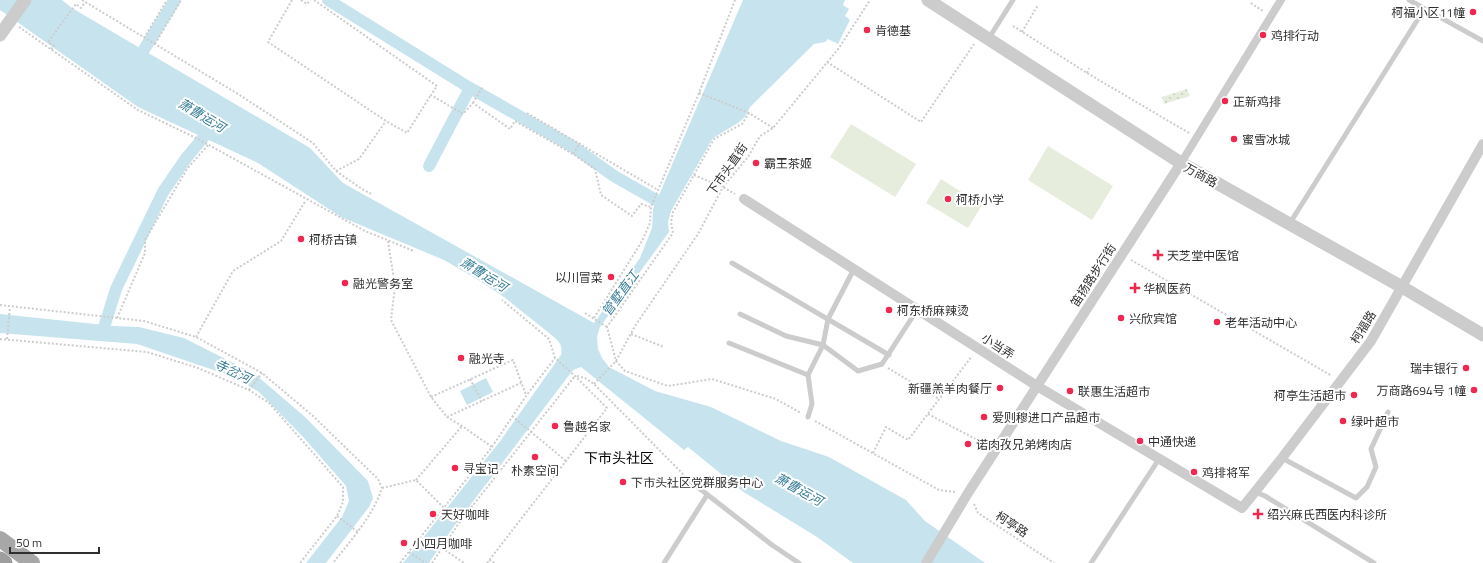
<svg xmlns="http://www.w3.org/2000/svg" width="1483" height="563" font-family="'Titillium Web','Noto Sans SC',sans-serif">
	<style>
		.grass { fill: url(#grass-dots) }
		.garden { fill: #e7eddc }
		.water { fill: #c7e4ee }
		.lines { fill: none; stroke-linecap: round; stroke-linejoin: round }
		.canal { stroke: #c7e4ee; stroke-width: 12 }
		.path { stroke: #ccc; stroke-width: 2; stroke-dasharray: 2 2; stroke-linecap: butt }
		.service { stroke: #ccc; stroke-width: 5 }
		.pedestrian { stroke: #ccc; stroke-width: 8 }
		.minor { stroke: #ccc; stroke-width: 10 }
		.tertiary { stroke: #ccc; stroke-width: 13 }
		.primary { stroke: #a7a7a7; stroke-width: 16 }
		.trunk { stroke: #9e9e9e; stroke-width: 17 }
		.tertiary-bridge { stroke: #ccc; stroke-width: 13 }
		.poi-dot { fill: #f0274f; stroke: #fff; stroke-width: 1.5 }
		.labels { text-anchor: middle; dominant-baseline: central; stroke-width: 4; stroke-linejoin: round; paint-order: stroke }
		.poi-label { font-size: 12px; fill: #2f2f2f; stroke: #fff; text-anchor: start }
		.street-label { font-size: 12px; fill: #2f2f2f; stroke: #fff }
		.water-label { font-size: 13px; font-style: italic; fill: #387e97; stroke: #fff }
		.quarter-label { font-size: 14px; fill: #000; stroke: #fff }
	</style>
	<defs>
		<pattern id="grass-dots" width="8" height="8" patternUnits="userSpaceOnUse"><rect width="8" height="8" fill="#e7eddc"/><path d="M2 2h.1M6 6h.1" fill="none" stroke="#c6ccbd" stroke-width="1.8" stroke-linecap="round"/></pattern>
	</defs>
	<rect width="100%" height="100%" fill="#fff"/>
	<path class="grass" d="M1187,89l3,7 -26,8 -2,-7z"/>
	<g class="garden">
		<path d="M851,124l65,40 -21,33 -65,-40z"/>
		<path d="M1048,146l65,40 -21,34 -64,-40z"/>
		<path d="M941,179l41,26 -14,23 -42,-25z"/>
	</g>
	<g class="water">
		<path d="M0,0h62l10,8 238,140 33,35 251,140 46,-65 12,-30 1,-19 90,-209h102l-2,5 6,4 -4,7 5,4 -12,24 -10,-5 -3,3 -11,2 -64,63 -5,10 -7,6 -25,15 -42,73 -3,11 1,10 -69,95 -3,10 1,12 4,9 7,9 46,24 56,16 70,34 48,16 77,43 19,21 60,42h-132l-36,-26 -75,-46 -54,-44 -4,3 -103,-83 -8,3 -121,159 -23,34h-26l98,-123 60,-85c2,-9 -1,-12 -7,-18l-50,-40 -29,-19 -31,-18 -103,-43 -83,-54 -120,-56 -138,-97z"/>
		<path d="M0,314l114,12 25,1 45,11 71,36 50,43 63,64 5,17 -4,9 -43,56h-20l36,-46 7,-16 -3,-15 -42,-48 -45,-46 -25,-15 -97,-33 -137,-11z"/>
		<path d="M486,378l7,14 -26,13 -7,-14z"/>
	</g>
	<g class="lines">
		<g class="canal">
			<path d="M328,0l142,88 102,58 42,30 49,28"/>
			<path d="M135,64l40,-64"/>
			<path d="M429,166l41,-78"/>
			<path d="M102,334l14,-45 47,-97 24,-35 26,-31"/>
		</g>
		<g class="path">
			<path d="M82,0l156,94 75,49 23,28 26,18 11,6"/>
			<path d="M292,0l-24,42 118,79 21,12 24,-38"/>
			<path d="M301,0l6,4 3,-4"/>
			<path d="M314,0l123,86 -6,9 32,19 10,-11 37,26 5,-8 58,33 22,15 6,26 31,21 9,-12 10,3"/>
			<path d="M1251,3l12,8"/>
			<path d="M1013,26l74,47 102,60"/>
			<path d="M19,27l119,83 58,28 169,93 49,20"/>
			<path d="M1022,32l16,-27"/>
			<path d="M144,38l23,-38"/>
			<path d="M155,44l26,-44"/>
			<path d="M51,49l3,-3 -6,-4 28,-38 5,4 4,-6"/>
			<path d="M827,62l94,60 53,-78"/>
			<path d="M1087,73l2,-5"/>
			<path d="M699,93l50,20"/>
			<path d="M473,103l10,-17"/>
			<path d="M527,113l131,77"/>
			<path d="M773,128l-24,-15 -7,11 -28,15 -41,73 -2,10 2,11 -66,94 9,34 9,10 43,15 44,-7 64,20 25,14"/>
			<path d="M573,154l7,-11"/>
			<path d="M336,171l23,-12 27,-38"/>
			<path d="M694,175l29,12 12,7"/>
			<path d="M388,241l7,45 -4,34 40,77 16,20 15,9 30,21"/>
			<path d="M1131,260l201,116"/>
			<path d="M0,305l144,16 52,16 66,36 51,43 65,63 4,9c-9,28 -31,52 -49,75"/>
			<path d="M585,313l22,14"/>
			<path d="M117,318l28,-65v-13l42,-71 21,-24"/>
			<path d="M594,318l48,-77 8,-18 1,-16 48,-114 36,-93"/>
			<path d="M631,334l33,13"/>
			<path d="M196,337l37,-66 48,-30 25,-41"/>
			<path d="M0,339l147,13 51,16 51,22 20,13 74,84v15l-6,14 -37,47"/>
			<path d="M7,339l3,-32"/>
			<path d="M888,368l51,31"/>
			<path d="M577,376l8,2 9,6 90,91"/>
			<path d="M470,379l12,22"/>
			<path d="M594,384l22,-23 19,-35 63,-92 25,-47 25,-30 12,-21 13,-8 66,-80 31,-48"/>
			<path d="M249,390l13,-17"/>
			<path d="M431,397l82,-37 13,35"/>
			<path d="M928,414l59,31"/>
			<path d="M512,416l54,45"/>
			<path d="M447,417l74,-34"/>
			<path d="M815,421l124,69 17,2"/>
			<path d="M873,453l13,-26 22,13 64,-84"/>
			<path d="M416,480l46,-54"/>
			<path d="M382,488l34,-8 43,43"/>
			<path d="M974,504l4,9 76,50"/>
			<path d="M337,516l21,16"/>
			<path d="M442,548l22,15"/>
			<path d="M409,552l16,11"/>
			<path d="M489,560l6,3"/>
			<path d="M400,563l92,-116 34,-51 29,-38"/>
			<path d="M432,563l27,-40 116,-147"/>
			<path d="M487,563l120,-155 -32,-32 -20,-18 -6,-19 -47,-39"/>
		</g>
		<g class="service">
			<path d="M1409,0l74,41"/>
			<path d="M989,38l24,-38"/>
			<path d="M1290,223l128,-204"/>
			<path d="M732,263l157,92"/>
			<path d="M740,314l46,22 37,9 35,26 24,-7 35,-54"/>
			<path d="M729,343l79,32"/>
			<path d="M808,417l4,-13 -4,-29 15,-30 5,-26 26,-50"/>
			<path d="M1282,458l74,40 11,-11 9,-20 -5,-18 17,-37"/>
			<path d="M690,481l82,64 27,18"/>
			<path d="M1255,492l10,4 109,67"/>
			<path d="M664,563l43,-68"/>
			<path d="M1091,563l68,-104"/>
		</g>
		<path class="pedestrian" d="M1181,163l100,-163"/>
		<g class="minor">
			<path d="M744,199l293,187 205,122 40,-50 89,-117 112,-197"/>
			<path d="M926,563l42,-70 213,-330"/>
		</g>
		<path class="tertiary" d="M928,0l253,163 221,124 81,48"/>
		<path class="primary" d="M0,539l32,24"/>
		<path class="trunk" d="M0,560l4,3"/>
		<path class="tertiary-bridge" d="M0,35l25,-35"/>
	</g>
	<g class="poi-dot">
		<circle cx="1473" cy="12" r="4"/>
		<circle cx="867" cy="30" r="4"/>
		<circle cx="1263" cy="35" r="4"/>
		<circle cx="1225" cy="101" r="4"/>
		<circle cx="1234" cy="139" r="4"/>
		<circle cx="756" cy="163" r="4"/>
		<circle cx="948" cy="199" r="4"/>
		<circle cx="301" cy="239" r="4"/>
		<path d="M1156 249h4v4h4v4h-4v4h-4v-4h-4v-4h4z"/>
		<circle cx="611" cy="277" r="4"/>
		<circle cx="345" cy="283" r="4"/>
		<path d="M1133 282h4v4h4v4h-4v4h-4v-4h-4v-4h4z"/>
		<circle cx="889" cy="310" r="4"/>
		<circle cx="1121" cy="318" r="4"/>
		<circle cx="1217" cy="322" r="4"/>
		<circle cx="461" cy="358" r="4"/>
		<circle cx="1466" cy="368" r="4"/>
		<circle cx="1000" cy="388" r="4"/>
		<circle cx="1474" cy="390" r="4"/>
		<circle cx="1070" cy="391" r="4"/>
		<circle cx="1354" cy="395" r="4"/>
		<circle cx="984" cy="417" r="4"/>
		<circle cx="1343" cy="421" r="4"/>
		<circle cx="555" cy="426" r="4"/>
		<circle cx="1140" cy="441" r="4"/>
		<circle cx="968" cy="444" r="4"/>
		<circle cx="535" cy="457" r="4"/>
		<circle cx="455" cy="468" r="4"/>
		<circle cx="1194" cy="472" r="4"/>
		<circle cx="623" cy="482" r="4"/>
		<circle cx="433" cy="514" r="4"/>
		<path d="M1256 508h4v4h4v4h-4v4h-4v-4h-4v-4h4z"/>
		<circle cx="404" cy="543" r="4"/>
	</g>
	<g class="labels">
		<g class="poi-label">
			<text x="1465" y="12" text-anchor="end">柯福小区11幢</text>
			<text x="875" y="30">肯德基</text>
			<text x="1271" y="35">鸡排行动</text>
			<text x="1233" y="101">正新鸡排</text>
			<text x="1242" y="139">蜜雪冰城</text>
			<text x="764" y="163">霸王茶姬</text>
			<text x="956" y="199">柯桥小学</text>
			<text x="309" y="239">柯桥古镇</text>
			<text x="1167" y="255">天芝堂中医馆</text>
			<text x="603" y="277" text-anchor="end">以川冒菜</text>
			<text x="353" y="283">融光警务室</text>
			<text x="1143" y="288">华枫医药</text>
			<text x="897" y="310">柯东桥麻辣烫</text>
			<text x="1129" y="318">兴欣宾馆</text>
			<text x="1225" y="322">老年活动中心</text>
			<text x="469" y="358">融光寺</text>
			<text x="1458" y="368" text-anchor="end">瑞丰银行</text>
			<text x="992" y="388" text-anchor="end">新疆羔羊肉餐厅</text>
			<text x="1466" y="390" text-anchor="end">万商路694号 1幢</text>
			<text x="1078" y="391">联惠生活超市</text>
			<text x="1346" y="395" text-anchor="end">柯亭生活超市</text>
			<text x="992" y="417">爱则穆进口产品超市</text>
			<text x="1351" y="421">绿叶超市</text>
			<text x="563" y="426">鲁越名家</text>
			<text x="1148" y="441">中通快递</text>
			<text x="976" y="444">诺肉孜兄弟烤肉店</text>
			<text x="463" y="468">寻宝记</text>
			<text x="535" y="470" text-anchor="middle">朴素空间</text>
			<text x="1202" y="472">鸡排将军</text>
			<text x="631" y="482">下市头社区党群服务中心</text>
			<text x="441" y="514">天好咖啡</text>
			<text x="1267" y="514">绍兴麻氏西医内科诊所</text>
			<text x="412" y="543">小四月咖啡</text>
		</g>
		<g class="street-label">
			<text transform="translate(727 169) rotate(-55)">下市头直街</text>
			<text transform="translate(1201 175) rotate(29)">万商路</text>
			<text transform="translate(1093 275) rotate(-57)">笛扬路步行街</text>
			<text transform="translate(1363 327) rotate(-58)">柯福路</text>
			<text transform="translate(998 346) rotate(33)">小当弄</text>
			<text transform="translate(1012 524) rotate(33)">柯亭路</text>
		</g>
		<g class="water-label">
			<text transform="translate(202 115) rotate(31)">萧曹运河</text>
			<text transform="translate(484 274) rotate(32)">萧曹运河</text>
			<text transform="translate(620 293) rotate(-54)">管墅直江</text>
			<text transform="translate(233 371) rotate(25)">寺岔河</text>
			<text transform="translate(799 489) rotate(29)">萧曹运河</text>
		</g>
		<g class="quarter-label">
			<text x="619" y="457">下市头社区</text>
		</g>
	</g>
	<path d="M10 547v6h89v-6" fill="none" stroke="#2f2f2f" stroke-width="2"/>
	<text x="16" y="547" font-size="12" fill="#2f2f2f" stroke="#ffffff" stroke-width="3" paint-order="stroke">50 m</text>
</svg>
